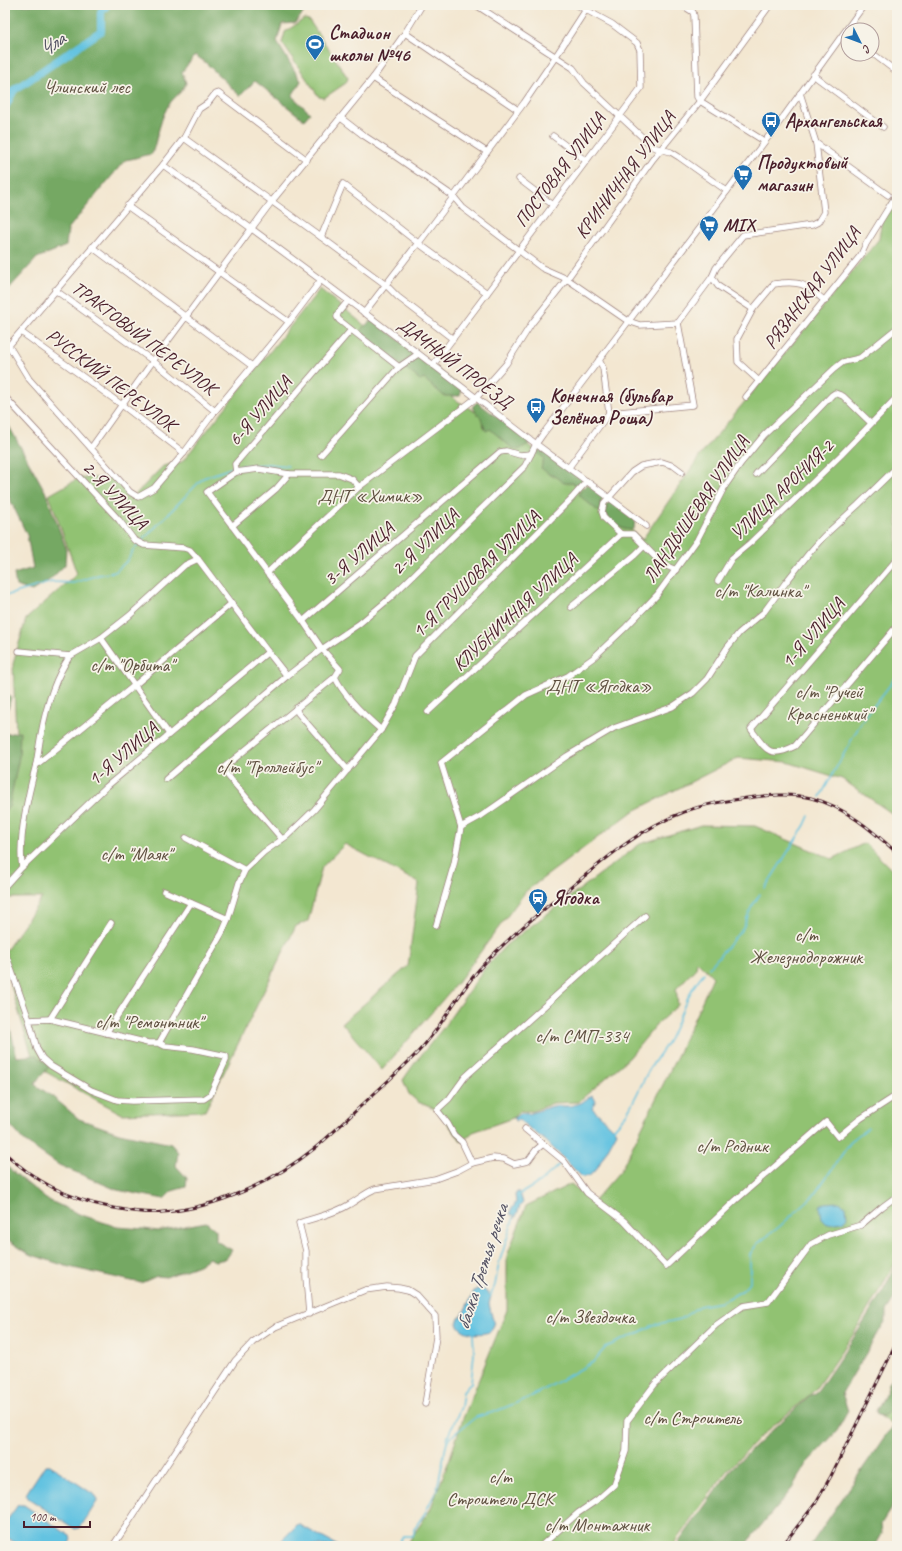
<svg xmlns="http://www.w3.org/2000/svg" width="902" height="1551" font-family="Caveat,sans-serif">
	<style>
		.green { fill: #91c272; stroke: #6e704e }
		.forest { fill: #74a864; stroke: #5f6448 }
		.water { fill: #63c3e1; stroke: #567186 }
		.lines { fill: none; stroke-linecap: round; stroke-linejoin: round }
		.stream { stroke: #63c3e1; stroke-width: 1.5 }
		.river { stroke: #63c3e1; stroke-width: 8 }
		.minor-casing { stroke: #9e837e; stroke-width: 7 }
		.minor { stroke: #fff; stroke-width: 5.5 }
		.rail-casing { stroke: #4a1f2b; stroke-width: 3 }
		.rail { stroke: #f7f3e8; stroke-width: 1.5; stroke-dasharray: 4.5; stroke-linecap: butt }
		.labels { text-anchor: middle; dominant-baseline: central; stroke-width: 3.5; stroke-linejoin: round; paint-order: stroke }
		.poi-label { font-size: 19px; font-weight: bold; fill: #4a1f2b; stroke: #f7f3e8; text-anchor: start }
		.park-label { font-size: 19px; fill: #5f5040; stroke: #f7f3e8 }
		.street-label { font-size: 19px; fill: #4a1f2b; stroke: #f7f3e8 }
		.water-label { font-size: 20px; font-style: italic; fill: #525062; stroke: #f7f3e8 }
	</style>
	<rect width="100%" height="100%" fill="#f7f3e8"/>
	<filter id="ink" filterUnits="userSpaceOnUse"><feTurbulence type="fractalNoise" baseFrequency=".025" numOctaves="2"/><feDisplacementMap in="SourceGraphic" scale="8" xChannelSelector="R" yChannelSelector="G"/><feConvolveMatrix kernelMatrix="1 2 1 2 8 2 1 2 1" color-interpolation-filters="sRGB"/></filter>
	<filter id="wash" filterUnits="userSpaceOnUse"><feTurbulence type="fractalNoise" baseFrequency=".012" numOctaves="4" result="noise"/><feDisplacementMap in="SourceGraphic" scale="16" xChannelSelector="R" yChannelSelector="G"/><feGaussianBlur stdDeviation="0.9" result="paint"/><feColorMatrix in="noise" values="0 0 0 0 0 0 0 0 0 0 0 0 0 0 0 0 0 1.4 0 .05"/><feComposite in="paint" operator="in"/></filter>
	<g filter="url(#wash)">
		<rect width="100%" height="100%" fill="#f3e7d1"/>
		<g class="green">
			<path d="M304,19l5,1 39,58 -2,5 -22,15 -5,-1 -37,-54 3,-11z"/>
			<path d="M897,193v624l-55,-38 -55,-17 -49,-4 -106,54 -106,79 -68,91 -76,88 -40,-47 66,-57 11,-83 -74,-39 -23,23 -14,54 -12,5 -91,185 -83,3 -87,-48 -30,-100v-14l37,-54h-37v-96l12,-45 -4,-93 13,-45 51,-45 -28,-79 30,-17h34l19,20 31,-32 19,-4 138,-173 136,111 80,50 67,53 39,37 57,-83 180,-218 3,-21z"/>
			<path d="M701,825l54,1 77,33 33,-16 32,32v385l-44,75 -39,56 -55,47 -34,35 -53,73h-266l24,-36 20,-52 12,-37 45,-111v-54l19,-50 45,-22 22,18 28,-32 58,-118 34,-75 -16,-16 -1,7 -20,21 2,16 -20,18 -29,35 -51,44 -25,1 -20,8h-14l-6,7 -40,14 -11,10 -25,-32 -19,-8 -9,-8 -6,-14 11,-16 29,-36 42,-60 21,-23 134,-101z"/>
			<path d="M897,1388v40l-17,-12z"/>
		</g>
		<g class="forest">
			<path d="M5,5h305l-15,18 -13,1 -5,18 24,39 -9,15 18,17 -6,7 -49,-39 -15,15 -35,-34 -10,-7 -13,17 4,11c-5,11 -9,11 -16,20 -9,12 -13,36 -18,51 -10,1 -17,5 -27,6l-57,69 -2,17 -29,12 -32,35z"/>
			<path d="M371,321h3l88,67 -2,8h-16l-20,-17 -4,1 -59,-48 1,-4z"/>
			<path d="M477,402l54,40 -12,8 -7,-2 -22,-19 -4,2 -6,-14 -8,-10z"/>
			<path d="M5,419l40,72 21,57 -1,17 -14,14 -19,12 -16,-5 -2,-12 19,-6 -6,-33 -22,-46z"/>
			<path d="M542,449l41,31 -5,7 -5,-4h-9l-11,-8h-3l-9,-7 3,-10 -8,-6z"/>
			<path d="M587,484l17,13 -4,6 1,7 -2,2 -20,-17v-2z"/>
			<path d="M611,502l24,18 -1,8 -3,2c-12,-1 -19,-7 -26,-17l3,-10z"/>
			<path d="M8,694l3,3 -6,25v-27z"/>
			<path d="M20,732l-1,25 -10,50 -4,3v-76z"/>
			<path d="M5,1007l12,50 20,-2 12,12 -15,17 19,13 26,22 40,14 52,11 7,8 -2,14 11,12 -1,9 -14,4 -8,8 -47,-9 -58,-25 -35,-24 -19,-22z"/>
			<path d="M5,1165l41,34 33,15 38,13 27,2 14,2 48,-9 10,8v11l16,9 -6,9 -11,2 -6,-3 -10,7 -33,12 -9,-1 -16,7 -72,-16 -40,-13 -24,-16z"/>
			<path d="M897,1263v31l-11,17v9l-44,73 6,18 -11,20 -31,33 -16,27 -46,55h-68l56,-78 78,-73 6,-1c27,-41 60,-86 81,-131z"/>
			<path d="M897,1369c0,19 4,36 -14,47l-6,-1 -1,-4 11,-20 2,-8z"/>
			<path d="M892,1428l5,1v70l-16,25 1,10 -7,12h-65l77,-113z"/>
		</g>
		<g class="water">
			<path d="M592,1095l4,6 -4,7 25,24 -21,38 -7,6 -7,1 -36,-36 -27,-21 -4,1 -1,-3 7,-5 7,1 25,-8h17l11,-3z"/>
			<path d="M517,1192h3l3,11 -3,3 -5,13 -1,-4h-3l-1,-3 6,-10 -1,-7z"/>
			<path d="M839,1202l7,4 1,11 -3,5 -17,2 -5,-5 -2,-13 4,-3z"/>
			<path d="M477,1289h6l8,7 -2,8 5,21 -4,7c-12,3 -26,3 -33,-8l2,-6 3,-2 12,-25z"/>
			<path d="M45,1465h5l46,31 2,4 -18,28 -5,1 -47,-31 -2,-4z"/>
			<path d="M18,1505h6l46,31 1,3 -3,7h-48l-15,-10v-13z"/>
			<path d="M298,1524l2,1 38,21h-62z"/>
		</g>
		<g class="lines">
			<g class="stream">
				<path d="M238,466l31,-2 19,2"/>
				<path d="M142,541l61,-63 28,-10"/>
				<path d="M5,596l47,-14 22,1 24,-8 17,-3 13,-12 4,-8 6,-7"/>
				<path d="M820,797l42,-76 35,-45"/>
				<path d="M765,888l40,-63 4,-9"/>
				<path d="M709,968l34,-40 8,-20 9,-14"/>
				<path d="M613,1129c17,-15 24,-37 35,-57 7,-13 17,-23 23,-36 10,-21 17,-46 33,-63"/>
				<path d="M520,1194l20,-12 21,-19"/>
				<path d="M490,1297l5,-12 4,-22 15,-46"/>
				<path d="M447,1442l7,-8 22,-17 18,-5 32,-13 21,-11 46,-26 13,-15 34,-15 13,-7 28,-6 18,-13 22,-4 12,-6 10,-6 7,-8v-28l7,-10 22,-17 35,-32 38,-55 16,-12"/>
				<path d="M398,1546v-2l5,-8h10l3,-10 9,-13 12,-24 11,-53 13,-29 2,-15 8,-9 3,-29 -1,-21"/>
			</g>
			<path class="river" d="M5,107l9,-17 87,-59v-19l6,-7"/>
		</g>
	</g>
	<g filter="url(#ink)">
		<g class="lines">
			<g class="minor-casing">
				<g id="minor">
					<path d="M476,5l97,63 11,15 69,64 18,5 8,5 48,34"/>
					<path d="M682,5l11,7 1,4 3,81 3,4 64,40"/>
					<path d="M405,33l113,77"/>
					<path d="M872,53l25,19"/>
					<path d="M813,75l70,52"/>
					<path d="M373,78l114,74"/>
					<path d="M341,118l22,17 29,19 61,42 10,12 79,60 25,11 61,42 12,4 38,-2"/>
					<path d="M553,136l32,24"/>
					<path d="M184,138l137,99"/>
					<path d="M816,143l72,52"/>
					<path d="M163,165c122,86 241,177 360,269 40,31 83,60 123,92"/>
					<path d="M519,179l34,26"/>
					<path d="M127,206l162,116"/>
					<path d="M418,243l69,50"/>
					<path d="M418,244l106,-141 32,-47 33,-51"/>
					<path d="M92,247l160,119"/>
					<path d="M712,277l6,9 35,23"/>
					<path d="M55,290l98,71 62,50"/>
					<path d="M364,313l54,-70 -75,-59 -22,53 65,48 12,12 55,42"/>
					<path d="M351,330l-116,134 1,8 23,-3 30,5h50l13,5 7,8"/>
					<path d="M21,332l101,73 62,48"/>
					<path d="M9,346l20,33 101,113 8,5 16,-9 30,-35 31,-42 74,-89 32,-42"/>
					<path d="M5,350l158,-185 21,-27 15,-29 9,-6 7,-9 3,-1 89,67"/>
					<path d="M599,360l4,8 6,45"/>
					<path d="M433,365l208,-277 -1,-38 -3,-7 -25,-19 -35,-19"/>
					<path d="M399,367l19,-13"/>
					<path d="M759,381l-21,-19 -1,-23 16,-30 21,-25c27,-4 31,0 51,17"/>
					<path d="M5,397l114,123 15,20 10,5 40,3 6,2 8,9 70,93 19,24"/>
					<path d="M746,397l115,-142 5,-11 31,-50"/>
					<path d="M91,448l62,-87 119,-160 101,-123 32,-45 17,-28"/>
					<path d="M321,455l78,-88 -60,-47 -2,-3 1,-4 10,-12"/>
					<path d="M569,467l40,-54 84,-8 -15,-82 34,-46 4,-9 27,-33 69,-10 6,-3 6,-10 -8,-69 -16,-50"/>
					<path d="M236,472l-29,20 96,129 19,28 18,20 -5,8 -113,92 60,70"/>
					<path d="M756,474l76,-79 3,-2 8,3 28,27"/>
					<path d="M232,526l44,-37 13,-15"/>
					<path d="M621,534l-17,-16 -2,-6 2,-9 28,-31 9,-6 21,-4 12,4 8,6"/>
					<path d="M621,534h12l29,30 14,6"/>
					<path d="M897,559l-146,170c15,21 18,30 44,17l102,-120"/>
					<path d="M267,573l92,-86 117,-89 30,-34 26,-41 35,-44 86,-120 47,-58 70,-96"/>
					<path d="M718,581l14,-23 18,-15 91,-88 56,-58"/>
					<path d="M571,607l64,-52 9,-9"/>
					<path d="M303,621l197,-169 6,-1 14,4 11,-1"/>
					<path d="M101,638l68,96"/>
					<path d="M19,651l51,5 31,-18 28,-22 56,-51 13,-6"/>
					<path d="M335,677c9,19 30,39 46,53"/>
					<path d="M296,708l2,5 50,57"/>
					<path d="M428,712l193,-178"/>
					<path d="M36,765l99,-80 97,-82"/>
					<path d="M166,779l121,-103 35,-27 37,-25 30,-25 136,-133 11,-22 7,-10 241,-318 80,-111"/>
					<path d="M461,827l20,-11 86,-60 47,-28 58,-21 21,-14 14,-14 20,-31 12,-15 25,-21 22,-30 24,-30 14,-16 34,-31 39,-38"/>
					<path d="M186,838l59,32"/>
					<path d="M22,867c-4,-30 6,-72 14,-102 2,-10 3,-20 5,-30 5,-28 13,-56 29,-79"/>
					<path d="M5,886l17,-19 84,-80 162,-135"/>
					<path d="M164,891l64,28"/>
					<path d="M436,926l18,-62 7,-37 -20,-64 85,-68 42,-19 25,-18 33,-31 31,-32 40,-55 28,-54 16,-23 23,-28 70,-66 9,-7 17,-4 37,-30"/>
					<path d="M5,952l24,68 8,29 5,9 9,8 40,24 26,10 15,1 72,-2 6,-4 16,-35v-4l-33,-7 -28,-3 -6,-3h-11l-98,-24 -21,1"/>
					<path d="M50,1019l61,-96"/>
					<path d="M106,1033l85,-130"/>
					<path d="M159,1043l63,-110 6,-14 11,-36 6,-13 19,-18 23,-16 27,-26 67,-80 15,-26 19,-48 157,-158 15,-17"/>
					<path d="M525,1129l39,32 23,32 37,28 42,45 70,-66 90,-78 12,15 22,-18 37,-24"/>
					<path d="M472,1163l-10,-21 -8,-7 -6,-11 -11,-14 12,-11 16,-22 180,-161"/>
					<path d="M309,1314l-3,-37v-26l-7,-28c17,-6 36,-9 51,-19 9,-5 15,-11 25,-15l60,-10 22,-8 15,-8 21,-5 11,1 10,5 14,-3 8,-11 7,-6"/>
					<path d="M113,1546l122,-185 18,-19 22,-15 90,-37 22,-3 12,1 9,2 8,5 19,21 1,21 -11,67"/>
					<path d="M541,1546l37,-33 19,-13 17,-15 12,-34 1,-30 28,-37 61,-59 27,-19 25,-4 43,-58 17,-9 33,-10 21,-18 15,-11"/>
				</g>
			</g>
			<use href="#minor" class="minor"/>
			<g class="rail-casing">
				<g id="rail">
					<path d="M5,1153c29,28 64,46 104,54 17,3 36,7 54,5 54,-4 110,-30 152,-64 17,-14 32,-29 48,-44 18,-17 38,-34 55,-52 25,-26 40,-60 65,-87 24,-26 52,-49 80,-71 37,-31 75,-65 121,-82 20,-8 41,-11 63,-14 22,-3 43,-5 64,0 33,8 62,33 86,55"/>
					<path d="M782,1546l33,-42 16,-28 66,-134"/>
				</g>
			</g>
			<use href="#rail" class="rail"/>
		</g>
	</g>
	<defs>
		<g id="stadium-pin" transform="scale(1)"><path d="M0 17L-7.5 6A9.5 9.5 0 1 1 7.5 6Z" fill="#1f6fb2" stroke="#f7f3e8"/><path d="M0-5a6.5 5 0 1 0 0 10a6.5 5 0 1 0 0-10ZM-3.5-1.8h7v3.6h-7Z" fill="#fff"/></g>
		<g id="bus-pin" transform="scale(1)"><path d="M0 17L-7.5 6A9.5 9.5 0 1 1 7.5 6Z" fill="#1f6fb2" stroke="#f7f3e8"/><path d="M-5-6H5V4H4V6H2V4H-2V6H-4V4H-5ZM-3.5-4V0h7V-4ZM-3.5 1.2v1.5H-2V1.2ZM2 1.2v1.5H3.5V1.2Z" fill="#fff"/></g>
		<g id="supermarket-pin" transform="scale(1)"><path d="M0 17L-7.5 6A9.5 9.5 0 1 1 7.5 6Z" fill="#1f6fb2" stroke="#f7f3e8"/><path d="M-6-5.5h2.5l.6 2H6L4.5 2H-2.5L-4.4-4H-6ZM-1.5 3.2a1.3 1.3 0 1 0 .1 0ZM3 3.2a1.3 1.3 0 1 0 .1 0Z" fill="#fff"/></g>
		<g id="station-pin" transform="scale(1)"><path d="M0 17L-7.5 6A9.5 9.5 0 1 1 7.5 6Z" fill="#1f6fb2" stroke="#f7f3e8"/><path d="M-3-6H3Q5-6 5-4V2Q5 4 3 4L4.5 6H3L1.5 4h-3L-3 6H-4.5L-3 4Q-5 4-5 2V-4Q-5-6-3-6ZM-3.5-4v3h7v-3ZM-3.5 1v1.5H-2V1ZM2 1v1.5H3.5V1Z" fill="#fff"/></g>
	</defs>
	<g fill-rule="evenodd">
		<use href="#stadium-pin" x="315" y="44"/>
		<use href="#bus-pin" x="771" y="121"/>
		<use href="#supermarket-pin" x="743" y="174"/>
		<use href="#supermarket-pin" x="709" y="225"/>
		<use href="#bus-pin" x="536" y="407"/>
		<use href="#station-pin" x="538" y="898"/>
	</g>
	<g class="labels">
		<g class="poi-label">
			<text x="329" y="33">Стадион<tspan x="329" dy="22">школы №46</tspan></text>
			<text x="785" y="121">Архангельская</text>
			<text x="757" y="163">Продуктовый<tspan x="757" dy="22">магазин</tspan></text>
			<text x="723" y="225">MIX</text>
			<text x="550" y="396">Конечная (бульвар<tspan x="550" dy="22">Зелёная Роща)</tspan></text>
			<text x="552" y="898">Ягодка</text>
		</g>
		<g class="park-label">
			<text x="87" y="87">Члинский лес</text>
			<text x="370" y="496">ДНТ «Химик»</text>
			<text x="760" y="591">с/т "Калинка"</text>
			<text x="132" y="665">с/т "Орбита"</text>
			<text x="599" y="686">ДНТ «Ягодка»</text>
			<text x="829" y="692">с/т "Ручей<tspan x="829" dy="22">Красненький"</tspan></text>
			<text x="267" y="767">с/т "Троллейбус"</text>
			<text x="136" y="854">с/т "Маяк"</text>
			<text x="806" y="935">с/т<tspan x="806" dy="22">Железнодорожник</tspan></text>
			<text x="149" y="1022">с/т "Ремонтник"</text>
			<text x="582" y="1036">с/т СМП-334</text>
			<text x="732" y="1146">с/т Родник</text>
			<text x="590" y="1317">с/т Звездочка</text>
			<text x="692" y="1418">с/т Строитель</text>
			<text x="500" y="1477">с/т<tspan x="500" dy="22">Строитель ДСК</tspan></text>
			<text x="597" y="1525">с/т Монтажник</text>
		</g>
		<g class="street-label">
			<text transform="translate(560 170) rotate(-53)">ПОСТОВАЯ УЛИЦА</text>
			<text transform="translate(625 175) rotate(-53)">КРИНИЧНАЯ УЛИЦА</text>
			<text transform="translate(812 288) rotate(-53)">РЯЗАНСКАЯ УЛИЦА</text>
			<text transform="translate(144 338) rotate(37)">ТРАКТОВЫЙ ПЕРЕУЛОК</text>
			<text transform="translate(455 363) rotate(37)">ДАЧНЫЙ ПРОЕЗД</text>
			<text transform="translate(111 380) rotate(37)">РУССКИЙ ПЕРЕУЛОК</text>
			<text transform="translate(260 411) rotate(-49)">6-Я УЛИЦА</text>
			<text transform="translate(782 490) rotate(-44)">УЛИЦА АРОНИЯ-2</text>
			<text transform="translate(115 495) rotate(47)">2-Я УЛИЦА</text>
			<text transform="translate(696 509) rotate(-56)">ЛАНДЫШЕВАЯ УЛИЦА</text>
			<text transform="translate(425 542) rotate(-44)">2-Я УЛИЦА</text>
			<text transform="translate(359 554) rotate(-41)">3-Я УЛИЦА</text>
			<text transform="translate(476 574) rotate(-45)">1-Я ГРУШОВАЯ УЛИЦА</text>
			<text transform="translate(515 612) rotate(-43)">КЛУБНИЧНАЯ УЛИЦА</text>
			<text transform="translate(813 633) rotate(-49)">1-Я УЛИЦА</text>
			<text transform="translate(123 754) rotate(-41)">1-Я УЛИЦА</text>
		</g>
		<g class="water-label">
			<text transform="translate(52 44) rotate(-34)">Чла</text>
			<text transform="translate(482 1267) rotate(-72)">балка Третья речка</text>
		</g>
	</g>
	<rect width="902" height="1551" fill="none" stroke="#f7f3e8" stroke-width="20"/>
	<g transform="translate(860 42) rotate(132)"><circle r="19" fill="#f7f3e8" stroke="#b29e9c"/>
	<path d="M0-3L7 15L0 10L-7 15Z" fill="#1f6fb2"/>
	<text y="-6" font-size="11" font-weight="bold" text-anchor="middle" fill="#4a1f2b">С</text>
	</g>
	<path d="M24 1521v6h66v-6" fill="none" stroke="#4a1f2b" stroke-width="2"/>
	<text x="30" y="1521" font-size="12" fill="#4a1f2b" stroke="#f7f3e8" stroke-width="3" paint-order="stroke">100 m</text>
</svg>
